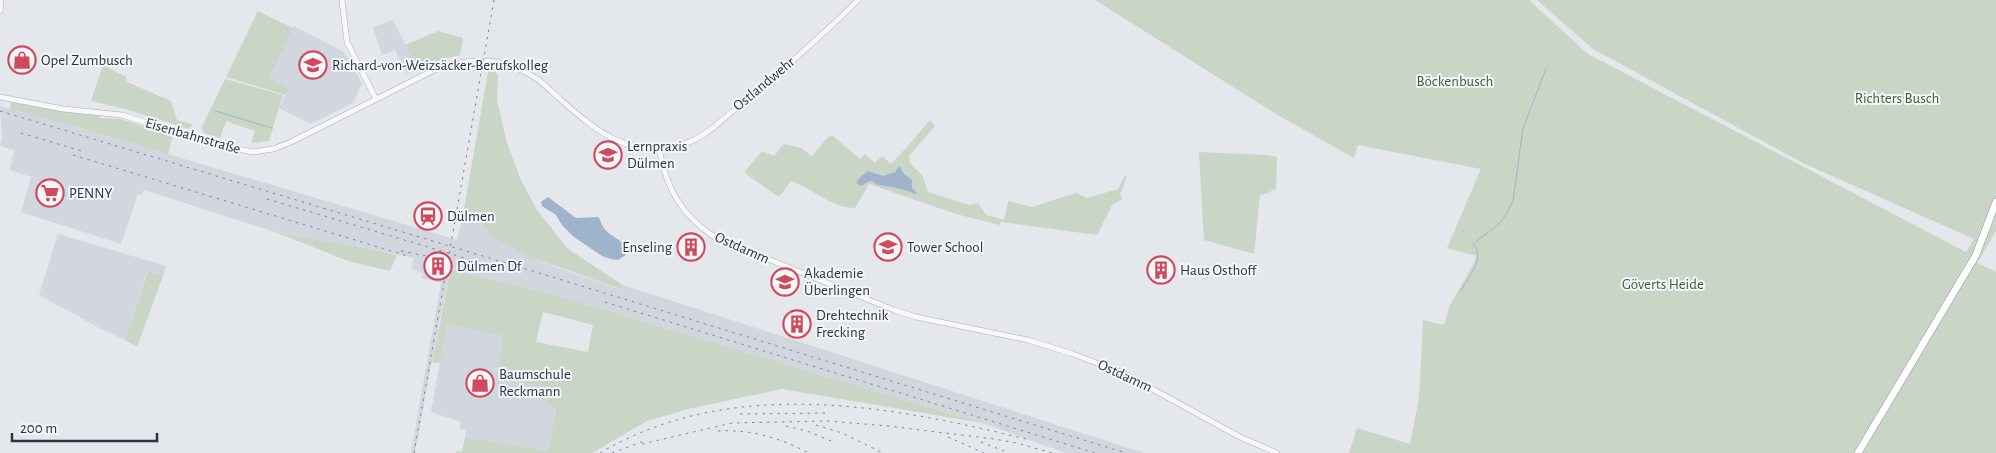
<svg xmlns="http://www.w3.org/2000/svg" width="1996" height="453" font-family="'Alegreya Sans',sans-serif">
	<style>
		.built { fill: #d2d6de }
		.green { fill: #c9d6c5; fill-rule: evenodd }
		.water { fill: #9fb4cc }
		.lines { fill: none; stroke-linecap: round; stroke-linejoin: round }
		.stream { stroke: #9fb4cc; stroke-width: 1 }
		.tertiary-casing { stroke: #a9aeb7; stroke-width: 6 }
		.trunk-casing { stroke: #8b94a3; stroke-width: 8 }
		.tertiary { stroke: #f7f8fa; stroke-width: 5 }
		.trunk { stroke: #fff; stroke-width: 7 }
		.rail { stroke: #7d8696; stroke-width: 1; stroke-dasharray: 2.5 5; stroke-linecap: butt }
		.labels { text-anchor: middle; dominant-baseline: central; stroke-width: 4; stroke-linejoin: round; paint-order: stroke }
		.poi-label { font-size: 15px; fill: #2b3445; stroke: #f4f6f9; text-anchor: start }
		.park-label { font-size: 15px; fill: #3f6138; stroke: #f4f6f9 }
		.street-label { font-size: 15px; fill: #2b3445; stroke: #f4f6f9 }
	</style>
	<rect width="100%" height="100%" fill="#e4e7ec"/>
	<g class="built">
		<path d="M393,20l25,49 -11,5 -12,-24 -13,5 -9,-28z"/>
		<path d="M294,26l50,26 18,31 -9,20 -42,21 -32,-16 10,-20 -20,-10z"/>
		<path d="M0,106l74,20 383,114 6,-25 20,9 7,12 41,21 33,13 58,20 1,-5 521,168h-78l-84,-30 -431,-129 -100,-24 -12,53 -24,130h-4l30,-170 -19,-5 1,-5 -12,-4 3,-11 -58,-12 -78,-13 -134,-43 -2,5 -4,-1 -17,50 -100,-32 10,-35 -21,-7 4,-20 -14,-4 2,-10z"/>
		<path d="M58,234l108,32 -3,10 -16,-4 -22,68 -24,-11 -62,-34z"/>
		<path d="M447,324l57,12 46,52 6,19 -8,44 -83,-14 1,-7 -6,-1 1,-7 -30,-10z"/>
	</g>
	<g class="green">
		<path d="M1095,0h434l59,54 378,198 8,-13 -171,-76 -210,-114 -56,-49h459v231l-19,32 19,9v181h-647l8,-25 53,16 9,-46 4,-78 20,5 2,-2 4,-16 26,-46 1,-5 -29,-8 34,-79 -123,-24 -4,13 -78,-44z"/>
		<path d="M258,11l35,17 -24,50 21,10 -4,7 -60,-18z"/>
		<path d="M438,31l25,7 -3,17 -24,6 -18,8 -13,-24z"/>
		<path d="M103,65l23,12 1,5 44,19 6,19 16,4 -4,5 -64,-20 -34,-8z"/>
		<path d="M489,66l9,9 -1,25 10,43 13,35 17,32 31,39 55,36v5l-92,-33 -41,-21 -7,-12 -20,-9z"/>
		<path d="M225,79l58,16 -14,46 -18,2 4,-12 -29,-10 -6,17 -14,-4 -4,-3v-4z"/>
		<path d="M11,100l88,13 1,5 21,1 52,17 -5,18 -94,-28 -64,-17z"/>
		<path d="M930,120l5,6 -26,30 1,7 12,12 6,17 41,13 9,-2 8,12 18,5 4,-19 24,6 44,-14 11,5 31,-9 7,-14 2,2 -7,17 2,5 -10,6 -15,30 -96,-13 -1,3 -44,-11 -87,-30 -14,24c-24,0 -41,-19 -64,-27l-12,16 -33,-23 -1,-3 17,-20 12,5 10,-12 17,4 11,8 16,-19 5,-1 27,23 5,-5 10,9 7,-7 9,8c14,-14 26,-29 39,-44z"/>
		<path d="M1199,152l67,3 11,2 -1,32 -16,7 -6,58 -50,-14z"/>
		<path d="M278,233l78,13 41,9 -7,16 -42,-10z"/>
		<path d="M451,270l100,24 431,129 -200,-34 -94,20 -41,12 -55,32h-136v-2l6,1 3,-15 83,14 8,-43 -9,-3 3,-17 -53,-11 6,-41 -56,-12 -7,39 -8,-1zM543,312l50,13 -5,27 -52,-10z"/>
		<path d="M148,271l15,5 -26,71 -12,-7z"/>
	</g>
	<g class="water">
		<path d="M899,166l5,8 8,6v8l5,5 -2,1c-9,-5 -27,-8 -37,-9 -3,-1 -4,-4 -7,-4 -3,0 -8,4 -10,5l-5,-3 4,-6 8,-6 15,5 12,-4z"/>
		<path d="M548,197l28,21 22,-1c3,3 3,7 6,11 6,10 26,13 22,27l-8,5 -7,-1 -9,-3 -28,-19 -12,-12 -6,-10 -14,-9 -1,-4z"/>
	</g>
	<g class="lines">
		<g class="stream">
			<path d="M215,111l57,17"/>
			<path d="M1461,291c7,-14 25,-33 12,-47l26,-20 8,-11 6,-12 10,-73 23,-59"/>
		</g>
		<g class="tertiary-casing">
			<g id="tertiary">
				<path d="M342,0l5,42 29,57"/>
				<path d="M0,11l1,-11"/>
				<path d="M0,97l63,12 59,6 96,30 35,7 20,-3 18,-7 145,-73c27,-9 58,-12 85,1 15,6 27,18 39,29 37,33 71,61 124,45 20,-6 37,-23 52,-36 42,-34 84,-70 122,-108"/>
				<path d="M659,149c8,41 22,66 57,89l178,72 22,7 112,23 45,14 50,19 117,64 37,16"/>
			</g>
		</g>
		<g class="trunk-casing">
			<path id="trunk" d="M1858,453l118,-198 20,-53"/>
		</g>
		<use href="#tertiary" class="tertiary"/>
		<use href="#trunk" class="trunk"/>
		<g class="rail">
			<path d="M0,111l536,161 590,181"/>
			<path d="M21,133l64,19"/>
			<path d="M73,155l335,101"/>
			<path d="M267,199l201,60"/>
			<path d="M401,251l46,9"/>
			<path d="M605,302l490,151"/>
			<path d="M740,414l89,-1"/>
			<path d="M816,425l26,8 41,20"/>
			<path d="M786,426l21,5 24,10"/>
			<path d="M718,431c34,-2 61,7 91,22"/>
			<path d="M948,437l36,16"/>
			<path d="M981,442l28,11"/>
			<path d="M642,444l90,-21 96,-2 60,5 106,13 23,4 35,10"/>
			<path d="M414,453l80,-453"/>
			<path d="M600,453c130,-77 288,-48 426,-14"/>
			<path d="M612,453l35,-13"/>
		</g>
	</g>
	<defs>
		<g id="shop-ring" transform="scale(1.4375)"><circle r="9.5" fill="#f4f6f9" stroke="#d1495b" stroke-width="1.5"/><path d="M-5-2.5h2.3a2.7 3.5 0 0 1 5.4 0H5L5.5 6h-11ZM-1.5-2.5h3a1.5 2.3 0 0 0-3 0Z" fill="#d1495b"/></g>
		<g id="school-ring" transform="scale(1.4375)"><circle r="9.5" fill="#f4f6f9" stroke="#d1495b" stroke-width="1.5"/><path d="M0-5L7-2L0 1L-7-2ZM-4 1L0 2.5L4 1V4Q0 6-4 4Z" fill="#d1495b"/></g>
		<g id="supermarket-ring" transform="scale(1.4375)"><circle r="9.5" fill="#f4f6f9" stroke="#d1495b" stroke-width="1.5"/><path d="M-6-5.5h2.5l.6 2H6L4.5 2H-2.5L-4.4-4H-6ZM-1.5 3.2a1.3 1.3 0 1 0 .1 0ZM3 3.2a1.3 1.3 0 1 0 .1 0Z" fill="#d1495b"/></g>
		<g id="station-ring" transform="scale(1.4375)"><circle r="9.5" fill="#f4f6f9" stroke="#d1495b" stroke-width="1.5"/><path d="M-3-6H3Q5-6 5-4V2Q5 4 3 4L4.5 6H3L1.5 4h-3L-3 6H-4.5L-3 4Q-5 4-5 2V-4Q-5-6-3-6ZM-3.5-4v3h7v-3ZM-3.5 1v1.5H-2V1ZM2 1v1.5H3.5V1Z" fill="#d1495b"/></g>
		<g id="building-ring" transform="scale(1.4375)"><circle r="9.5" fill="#f4f6f9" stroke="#d1495b" stroke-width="1.5"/><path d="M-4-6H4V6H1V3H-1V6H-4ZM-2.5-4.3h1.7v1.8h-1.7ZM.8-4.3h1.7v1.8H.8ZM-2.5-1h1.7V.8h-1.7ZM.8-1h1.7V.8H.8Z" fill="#d1495b"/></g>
	</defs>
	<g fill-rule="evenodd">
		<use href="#shop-ring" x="22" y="60"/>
		<use href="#school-ring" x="313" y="65"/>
		<use href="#school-ring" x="608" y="155"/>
		<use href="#supermarket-ring" x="50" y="193"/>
		<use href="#station-ring" x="428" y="216"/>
		<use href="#building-ring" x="691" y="247"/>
		<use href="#school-ring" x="888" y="247"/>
		<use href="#building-ring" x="438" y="266"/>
		<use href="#building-ring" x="1161" y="270"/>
		<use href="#school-ring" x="785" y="282"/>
		<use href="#building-ring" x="797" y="324"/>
		<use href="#shop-ring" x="480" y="383"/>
	</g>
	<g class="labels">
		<g class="poi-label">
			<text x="41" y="60">Opel Zumbusch</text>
			<text x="332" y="65">Richard-von-Weizsäcker-Berufskolleg</text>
			<text x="627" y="146">Lernpraxis<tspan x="627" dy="17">Dülmen</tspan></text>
			<text x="69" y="193">PENNY</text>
			<text x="447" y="216">Dülmen</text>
			<text x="672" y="247" text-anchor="end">Enseling</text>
			<text x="907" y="247">Tower School</text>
			<text x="457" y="266">Dülmen Df</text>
			<text x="1180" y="270">Haus Osthoff</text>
			<text x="804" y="273">Akademie<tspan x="804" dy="17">Überlingen</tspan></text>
			<text x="816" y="315">Drehtechnik<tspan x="816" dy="17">Frecking</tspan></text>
			<text x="499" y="374">Baumschule<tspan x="499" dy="17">Reckmann</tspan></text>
		</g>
		<g class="park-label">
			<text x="1455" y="81">Böckenbusch</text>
			<text x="1897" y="98">Richters Busch</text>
			<text x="1663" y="284">Göverts Heide</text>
		</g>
		<g class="street-label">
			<text transform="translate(764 84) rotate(-40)">Ostlandwehr</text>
			<text transform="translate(193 136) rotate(16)">Eisenbahnstraße</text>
			<text transform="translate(742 248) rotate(24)">Ostdamm</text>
			<text transform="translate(1125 376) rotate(25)">Ostdamm</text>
		</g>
	</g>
	<path d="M12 433v8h145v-8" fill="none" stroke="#2b3445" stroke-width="2.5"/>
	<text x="20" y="433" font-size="15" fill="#2b3445" stroke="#f4f6f9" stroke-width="4" paint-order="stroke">200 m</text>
</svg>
